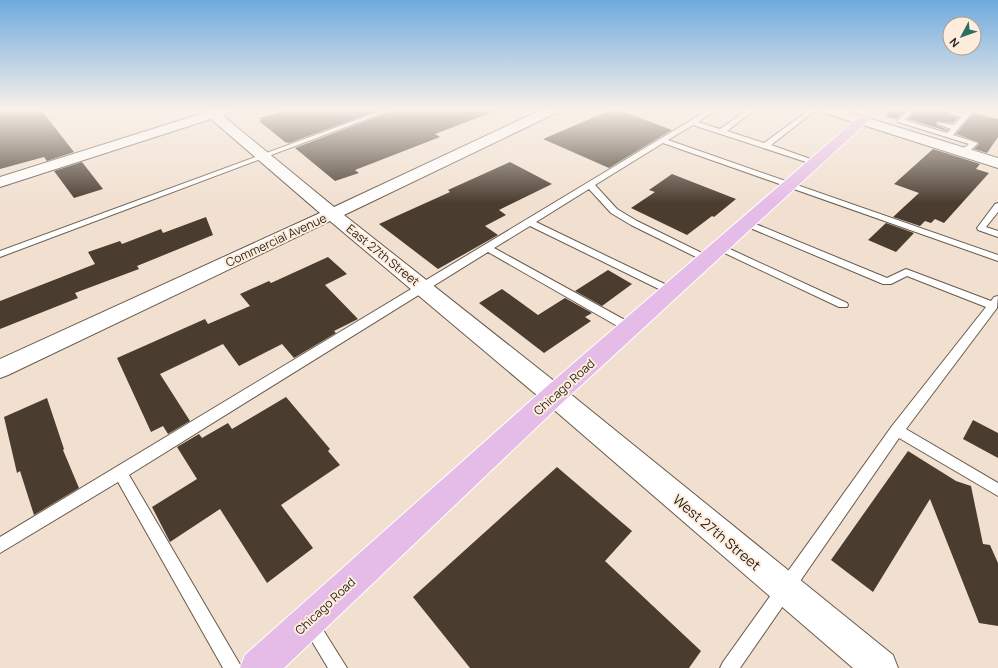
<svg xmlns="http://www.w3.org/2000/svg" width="998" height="668" font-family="Manrope,sans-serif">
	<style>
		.building { fill: #4a3d30 }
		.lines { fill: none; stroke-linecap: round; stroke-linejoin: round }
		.service-casing { stroke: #685a4c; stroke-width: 2 }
		.minor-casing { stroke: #685a4c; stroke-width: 2 }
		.primary-casing { stroke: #fff; stroke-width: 2 }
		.service { fill: #fff; fill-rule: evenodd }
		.minor { fill: #fff; fill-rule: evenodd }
		.primary { fill: #e5bce7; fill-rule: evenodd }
		.labels { text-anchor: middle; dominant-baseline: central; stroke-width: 4; stroke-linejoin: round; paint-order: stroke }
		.street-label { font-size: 12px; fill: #2a241e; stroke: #feeddd }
		.near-street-label { font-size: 14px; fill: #2a241e; stroke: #feeddd }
	</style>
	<rect width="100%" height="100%" fill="#f1e0d0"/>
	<g class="building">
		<path d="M0,110h41l33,42 -27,9 -3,-4 -44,12z"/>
		<path d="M288,110h92l-91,33 -4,-1 -26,-21 3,-1 -3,-2z"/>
		<path d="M392,110h102l1,1 -60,23 5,3 -85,33 4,3 -24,8 -40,-33 97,-37z"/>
		<path d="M611,110h8l53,20 -63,38 -66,-29z"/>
		<path d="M888,110h18l-9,9 -10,-2z"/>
		<path d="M916,110h30v3l12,5 -5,5 -17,-2v4l12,5 -1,1 -39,-12z"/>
		<path d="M973,113l25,6v18l-11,16 -13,-4 5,-5 -1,-2 -22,-8z"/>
		<path d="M933,149l47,15 -4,5 13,4 -45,50 -9,-4 -4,4 -6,-2 -5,5 -27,-9 26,-24 -25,-9z"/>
		<path d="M82,162l21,27 -29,9 -20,-27z"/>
		<path d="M510,162l42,22 -53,26 7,5 -21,11 13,9 -60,34 -59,-45 71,-32 -2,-2z"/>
		<path d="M672,174l64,25 -22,18 -2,-1 -25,19 -56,-27 24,-16 -6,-2z"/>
		<path d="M206,217l7,18 -76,31 2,3 -64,24 3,5 -78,31v-28l95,-37 -7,-12 32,-11 2,3 39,-15 2,4z"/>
		<path d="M886,223l28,10 -18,19 -28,-12z"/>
		<path d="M328,257l19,17 -22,11 33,34 -24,12 2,2 -42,25 -12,-14 -43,22 -16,-22 -63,30 30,47 -22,13 -5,-8 -12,6 -34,-74 88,-39 3,5 42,-18 -10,-12 29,-13 2,2z"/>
		<path d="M608,270l24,14 -30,22 -27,-15z"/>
		<path d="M502,289l36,26 27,-17 27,15 -7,4 6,4 -47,32 -65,-50z"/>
		<path d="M286,397l44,52 -2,2 12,14 -59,40 32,43 -46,35 -47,-74 -50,33 -18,-35 45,-28 -20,-32 22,-13 3,4 26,-15 4,6z"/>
		<path d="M47,398l17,51 -1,1 16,38 -45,27 -14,-44 -3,2 -13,-56z"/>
		<path d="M973,420l25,13v25l-35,-19z"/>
		<path d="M908,451l48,30 15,5 12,58 7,1 8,18v63l-19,-3 -49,-124 -57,93 -42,-32z"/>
		<path d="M557,467l75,64 -27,30 96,90 -12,17h-219l-57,-71z"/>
	</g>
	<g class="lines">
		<g class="service-casing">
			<g id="service">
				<path d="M383,110h8l-391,147v-6z"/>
				<path d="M708,110h7l-17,12 22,7 27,-19h7l-27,21 37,12 45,-33h7l-45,35 48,17 -4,2h-3l-119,-39 -25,15 330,115v6l-335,-118 -68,42 22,24 20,12 73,36 2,2 -2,2h-6l-73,-36 -20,-12 -22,-24 -53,33 139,67 1,2 -1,2h-8l-137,-67 -36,22 140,77 1,3 -1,3h-8l-138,-79 -359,223 113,193h-19l-105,-186 -118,71v-16z"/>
				<path d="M908,110h6l-9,10 42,13 4,-4 -14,-5v-2l17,3 7,-8 -14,-5v-2l17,4 4,-4h6l-21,25 25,8 -11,11h-6v-4l8,-6 -71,-22v-2z"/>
				<path d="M998,203v9l-12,15 12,4v6l-20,-7 -1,-2 18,-24z"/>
				<path d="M746,220l141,58 19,-9 85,32 3,-4 4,-1 -1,12 -91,121 92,54v13l-99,-58 -159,230h-20l3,-6 169,-236 94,-119 -79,-31 -16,8h-8l-140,-59 -1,-2 1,-2z"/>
				<path d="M719,244l128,59 1,2 -1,2h-8l-123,-58 -2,-2z"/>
				<path d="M309,615l6,2 32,51h-19l-27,-45 2,-6z"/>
			</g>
		</g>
		<g class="minor-casing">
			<g id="minor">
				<path d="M213,110h18l-1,3 -8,2 112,92 207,-97h16l-1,3 -212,102 219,173 330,267 5,13h-45l-308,-266 -215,-181 -322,154 -8,3v-19l320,-146 -109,-94 -211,68v-10z"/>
				<path d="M824,110h18l156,48v10l-173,-55z"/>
			</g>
		</g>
		<g class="primary-casing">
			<path id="primary" d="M867,110h13l-317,292 -279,266h-44l5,-13 300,-267z"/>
		</g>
		<use href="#service" class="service"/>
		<use href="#minor" class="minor"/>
		<use href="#primary" class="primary"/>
	</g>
	<linearGradient id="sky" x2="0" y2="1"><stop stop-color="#6faadd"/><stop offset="0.54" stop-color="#f9f1ea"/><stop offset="1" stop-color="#f9f1ea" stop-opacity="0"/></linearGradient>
	<rect width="998" height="203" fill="url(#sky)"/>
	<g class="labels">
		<g class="street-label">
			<text transform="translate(276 240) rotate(-25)">Commercial Avenue</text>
			<text transform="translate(383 255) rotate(39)">East 27th Street</text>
			<text transform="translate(564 387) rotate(-42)">Chicago Road</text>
			<text transform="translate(325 606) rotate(-43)">Chicago Road</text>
		</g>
		<g class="near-street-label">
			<text transform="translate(717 532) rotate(40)">West 27th Street</text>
		</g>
	</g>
	<g transform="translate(962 36) rotate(229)"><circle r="19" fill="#feeddd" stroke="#a99d91"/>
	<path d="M0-3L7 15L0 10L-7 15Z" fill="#2a6f62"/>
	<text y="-6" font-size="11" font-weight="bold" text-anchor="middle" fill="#2a241e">N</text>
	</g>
</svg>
